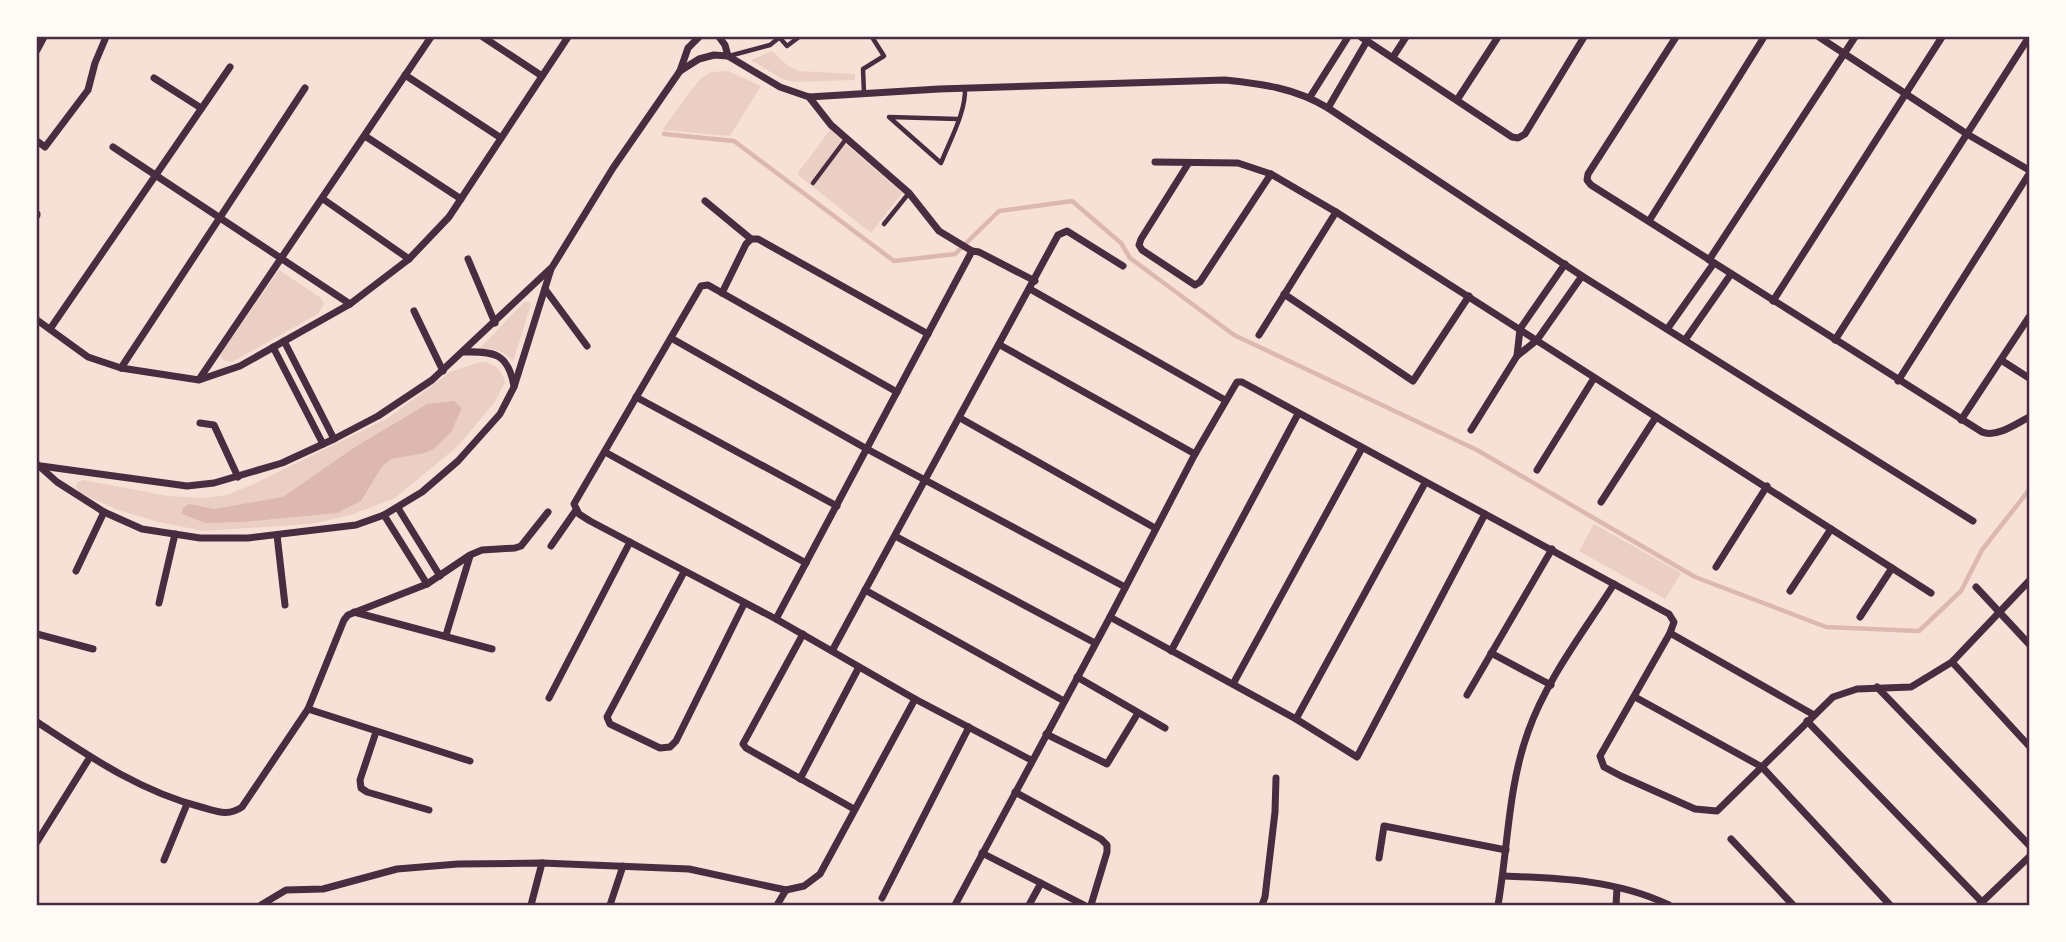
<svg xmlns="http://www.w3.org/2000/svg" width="2066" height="942" font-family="Helvetica,sans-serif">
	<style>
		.green { fill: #ebcfc5 }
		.water { fill: #dcb8b0 }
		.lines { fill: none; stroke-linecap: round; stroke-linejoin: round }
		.stream { stroke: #dcb8b0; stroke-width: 4.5 }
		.service { stroke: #4a2c40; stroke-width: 4.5 }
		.minor { stroke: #4a2c40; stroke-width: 7 }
		.neatline { fill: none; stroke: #4a2c40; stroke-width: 2.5 }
	</style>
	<rect width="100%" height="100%" fill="#f7e1d7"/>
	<g class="green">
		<path d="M772,51l15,14 11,6 57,3v6l-62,2 -13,-4 -29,-18z"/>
		<path d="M728,71l33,15 -31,50 -68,-6 37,-50 12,-8z"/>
		<path d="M830,130l72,63 -31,40 -74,-59z"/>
		<path d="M279,270l42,28 3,6 -6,10 -86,48 -9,-2 -3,-5z"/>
		<path d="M528,302l3,2 -18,58c-10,-13 -18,-12 -33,-14l44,-46z"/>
		<path d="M480,362c14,0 21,6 25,20l-10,20 -37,44 -63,52 -44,17 -40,9 -108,7 -44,-9 -41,-12 -39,-18 -3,-6 2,-4 6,-2 84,16 34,2 25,-3 29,-12 132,-65 62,-46z"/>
		<path d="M1594,524l87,49 -16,26 -86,-48z"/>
	</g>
	<path class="water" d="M454,401l8,7 -11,24 -16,16 -10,5 -34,6 -10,9 -20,33 -24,12 -94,9 -38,1 -23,-9 1,-6 6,-4 25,5 69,-12 72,-50 72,-43z"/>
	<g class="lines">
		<path class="stream" d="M664,134l70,7 160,120 61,-7 44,-43 73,-10 49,42 9,15 104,77 243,115 218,127 131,50 93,4 42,-40 21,-41 47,-60"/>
		<g class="service">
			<path d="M779,37l8,9 12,-9"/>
			<path d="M729,56l41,-11 10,-8"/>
			<path d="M864,93l-1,-24 21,-13 -12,-19"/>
			<path d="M958,119l-69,-2 52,46c9,-23 25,-51 24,-75"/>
			<path d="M813,183l33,-44"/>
			<path d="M884,224l25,-31"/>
		</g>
		<g class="minor">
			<path d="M483,37l59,39"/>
			<path d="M719,37l6,8 3,11"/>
			<path d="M1361,37l151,100 6,1 7,-4 59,-97"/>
			<path d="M1676,37l-88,137 -1,6 4,5 391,247c14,6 34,-8 47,-15"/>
			<path d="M1819,37l148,97 62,36"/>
			<path d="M37,50l7,-13"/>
			<path d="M1393,57l13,-20"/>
			<path d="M680,71l19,-12 15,-4 14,1 52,31 29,10 130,-8 286,-9c38,4 70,8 103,28l254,168 391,245"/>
			<path d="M405,75l96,63"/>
			<path d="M154,78l47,30"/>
			<path d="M809,97l22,28 78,68 30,38 33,20"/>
			<path d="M1310,97l38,-60"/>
			<path d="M1457,100l41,-63"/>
			<path d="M1328,108l39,-67"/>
			<path d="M365,136l96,63"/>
			<path d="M37,141l8,6 43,-57 7,-27 11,-26"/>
			<path d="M113,147l237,157"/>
			<path d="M1155,162l83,1 33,11 65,38 595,381"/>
			<path d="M1188,164l-47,75 -2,6 3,5 53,35 5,-3 71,-108"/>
			<path d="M323,199l86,60"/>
			<path d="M705,201l46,38"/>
			<path d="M37,215v-1"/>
			<path d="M1649,221l115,-184"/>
			<path d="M468,259l27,64"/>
			<path d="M1709,260l146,-223"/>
			<path d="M545,289l42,57"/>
			<path d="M1030,289l195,111"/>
			<path d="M722,293l24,-49 5,-5h7l170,95"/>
			<path d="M1284,294l129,87 56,-85"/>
			<path d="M1773,301l169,-264"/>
			<path d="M414,311l29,60"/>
			<path d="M37,320l51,37 33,11 78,12 41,-14 110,-62 59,-45 40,-42 119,-180"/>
			<path d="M1668,328l46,-65"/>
			<path d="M50,329l180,-262"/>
			<path d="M1259,335l77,-123"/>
			<path d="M671,338l196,111 258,138"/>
			<path d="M1685,340l46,-66"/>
			<path d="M1835,340l194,-303"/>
			<path d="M284,341l50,98"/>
			<path d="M1000,345l195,109"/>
			<path d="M273,347l50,97"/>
			<path d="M463,352c31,-1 45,1 51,34"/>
			<path d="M1517,356l3,-27 45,-65"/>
			<path d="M2001,360l28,18"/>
			<path d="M121,368l184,-280"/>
			<path d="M200,378l231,-341"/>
			<path d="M1898,381l131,-207"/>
			<path d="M897,392l-189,-107 -7,1 -123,211 -4,7 5,10 11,7 186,98 139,80 116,61"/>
			<path d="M636,397l201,109"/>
			<path d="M960,418l195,110"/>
			<path d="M1961,420l68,-103"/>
			<path d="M200,423l14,2 24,52"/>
			<path d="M1471,430l46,-74 20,-16 45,-64"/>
			<path d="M605,452l201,111"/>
			<path d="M38,465l19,17 47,30 38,17 58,9h48l108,-13 28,-10 38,-23 36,-31 42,-47 14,-27 37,-118 62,-101 67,-97 8,-23 11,-11"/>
			<path d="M41,466l146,20 27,-3 68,-20 52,-24 44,-23 54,-36 118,-111"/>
			<path d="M1537,470l57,-92"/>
			<path d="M1601,502l55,-85"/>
			<path d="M398,508l42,68"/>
			<path d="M384,515l43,69"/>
			<path d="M277,535l8,70"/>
			<path d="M895,536l200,107"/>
			<path d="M551,546l25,-36"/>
			<path d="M1716,567l51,-81"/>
			<path d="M76,571l28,-59"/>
			<path d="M684,572l-77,145 3,7 50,24 10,-1 6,-6 68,-137"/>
			<path d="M1976,587l53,57"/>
			<path d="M865,590l199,111"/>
			<path d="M1790,591l41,-62"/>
			<path d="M159,603l16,-69"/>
			<path d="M354,612l138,37"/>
			<path d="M1110,617l186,102 61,38 128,-243"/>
			<path d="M1860,617l32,-49"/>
			<path d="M776,619l196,-368 7,1 56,29"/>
			<path d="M1670,633l144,82"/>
			<path d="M37,634l56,15"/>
			<path d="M803,634l-60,110 3,4 108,61"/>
			<path d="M446,635l24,-79"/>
			<path d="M832,651l226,-416 9,-4 56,35"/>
			<path d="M1171,651l127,-237"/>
			<path d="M1491,653l60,32"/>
			<path d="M1952,662l77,84"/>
			<path d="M1077,677l88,51"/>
			<path d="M1233,684l129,-236"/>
			<path d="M1877,687l152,158"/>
			<path d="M1467,695l85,-146"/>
			<path d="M1635,697l127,70 128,138"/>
			<path d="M549,698l81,-156"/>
			<path d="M308,709l162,52"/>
			<path d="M1296,719l129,-236"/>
			<path d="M1807,721l175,181"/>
			<path d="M37,722c52,34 102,69 164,85 15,4 27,10 41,0l66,-98 36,-89 4,-5 79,-31 43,-29 12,-5 33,-2 6,-2 27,-34"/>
			<path d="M376,732l-16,48 1,8 6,4 62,18"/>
			<path d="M1046,734l61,30 31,-51"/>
			<path d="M800,779l59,-112"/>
			<path d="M1015,792l86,47 6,6v7l-16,53"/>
			<path d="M1731,839l62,66"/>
			<path d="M37,842l53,-85"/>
			<path d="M982,853l102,52"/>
			<path d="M1379,858l5,-32 122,24"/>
			<path d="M164,860l23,-56"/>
			<path d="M1503,876c57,2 114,4 166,29"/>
			<path d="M882,898l87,-171"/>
			<path d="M261,905l25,-15 37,-1 74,-20 61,-5 84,-1 147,6 97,21 18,-4 16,-12 95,-175"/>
			<path d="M531,905l11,-42"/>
			<path d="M610,905l13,-39"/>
			<path d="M777,905l9,-15"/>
			<path d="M955,905l155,-288 85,-163 42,-72h5l427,232 5,8 -4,11 -70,123 4,11 17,9 74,33 22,2 116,-114 24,-8 54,-2 41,-25 77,-81"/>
			<path d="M1029,905l12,-22"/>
			<path d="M1262,905l3,-8 10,-85 1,-34"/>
			<path d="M1498,905c10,-57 10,-118 30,-173 18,-52 57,-102 86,-148"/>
			<path d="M1616,905l1,-17"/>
			<path d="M1979,905l50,-48"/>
		</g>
	</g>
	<rect width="2066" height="942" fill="none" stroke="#fffaf5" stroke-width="77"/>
	<rect x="38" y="38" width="1990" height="866" class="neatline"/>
</svg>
